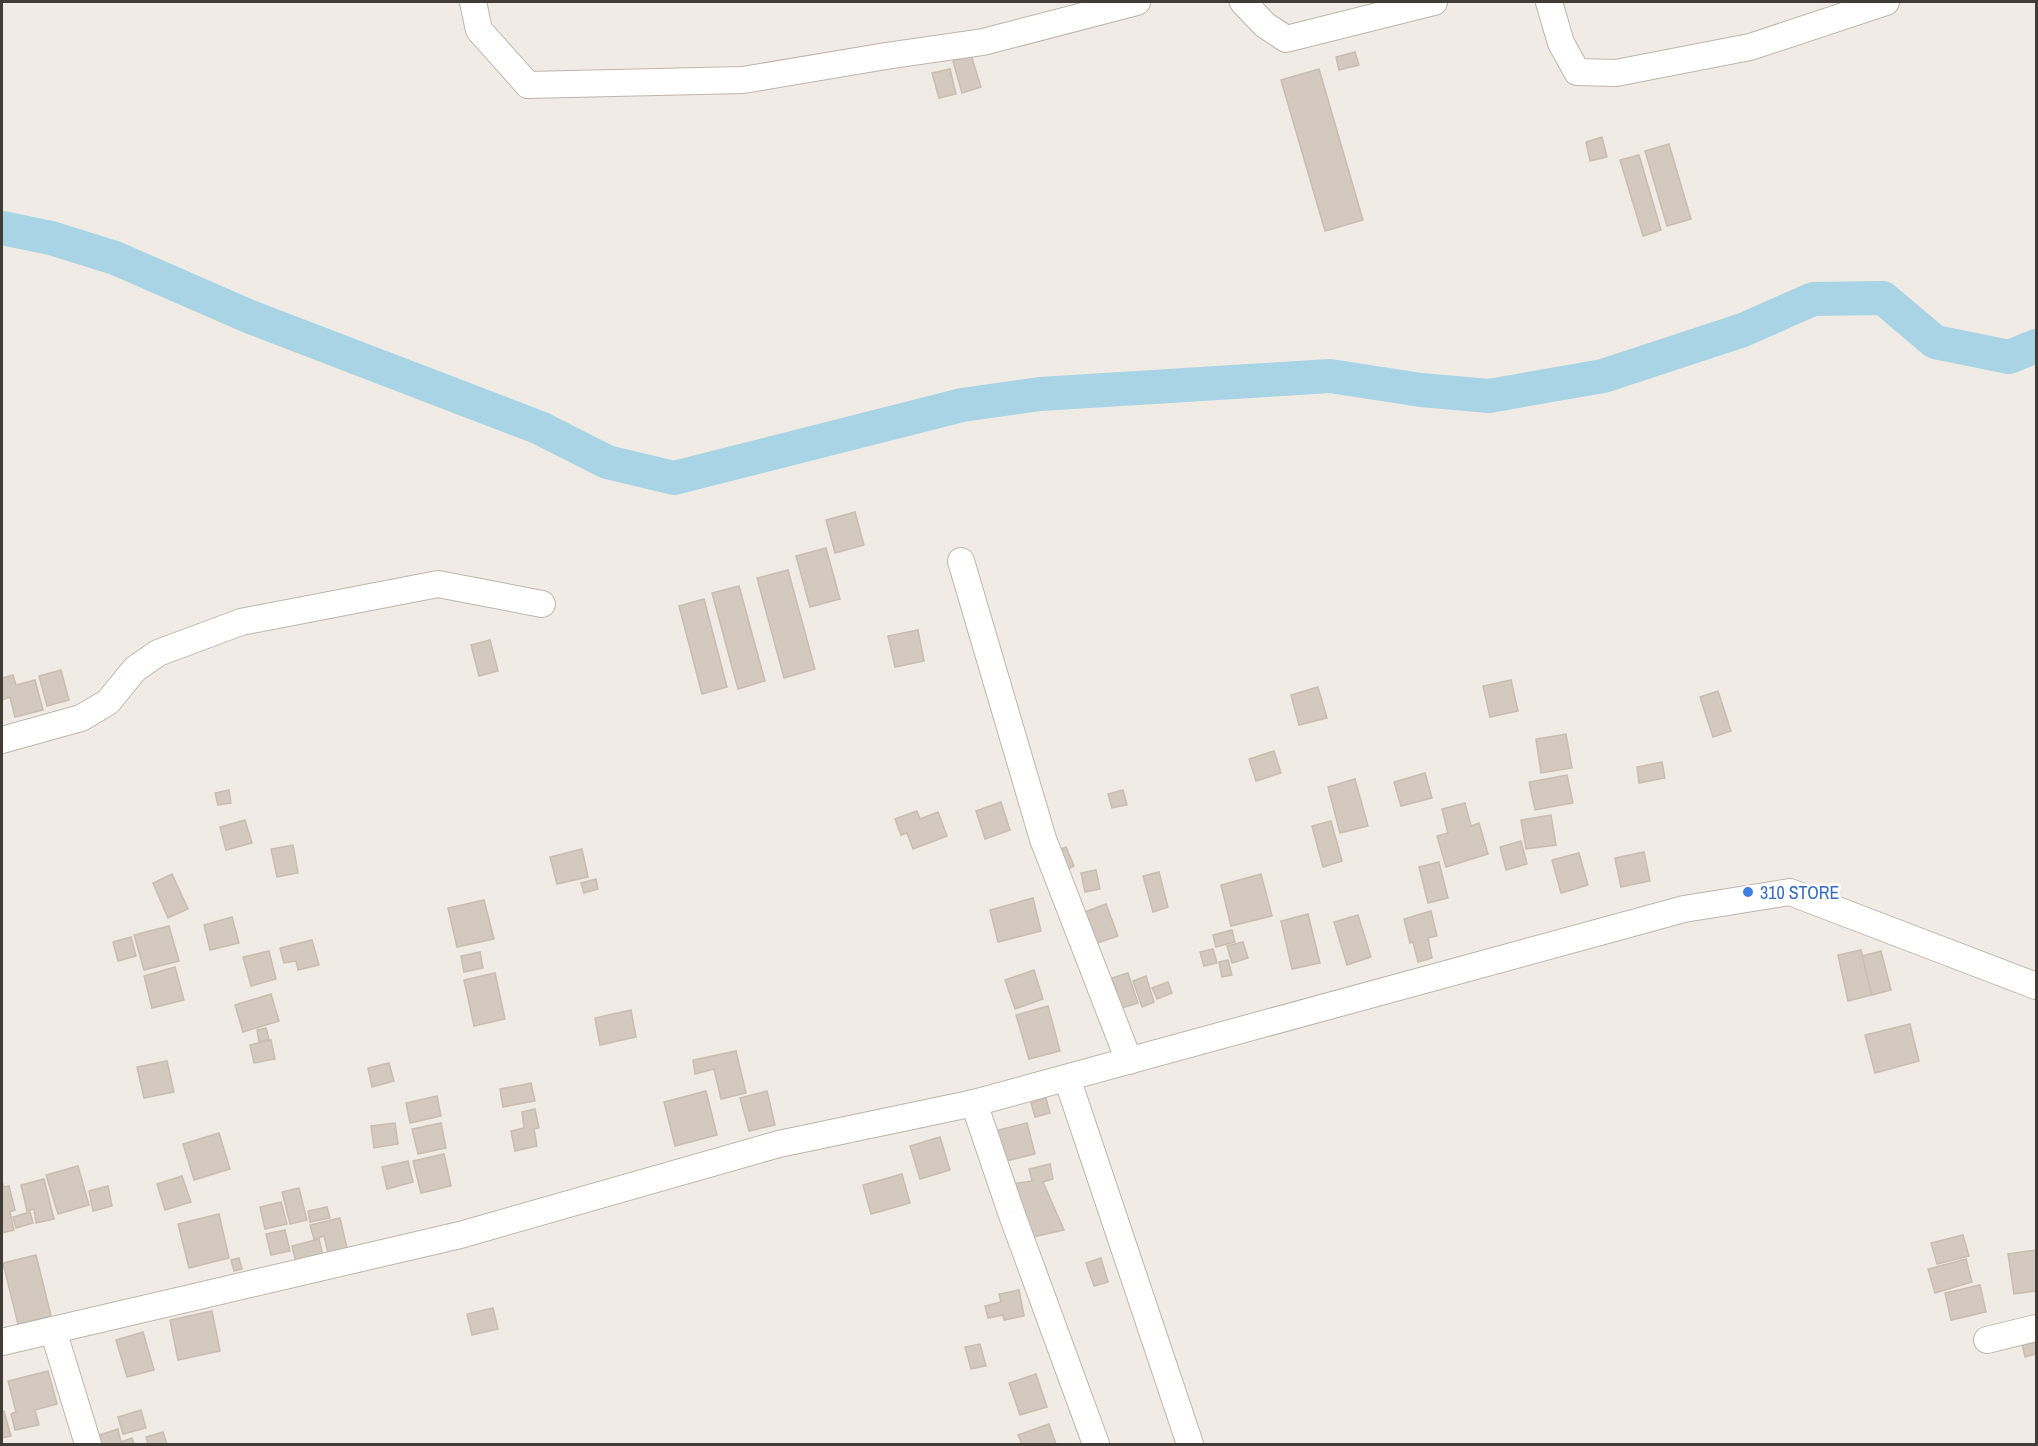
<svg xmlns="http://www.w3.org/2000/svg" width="2038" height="1446" font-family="'Archivo Narrow',sans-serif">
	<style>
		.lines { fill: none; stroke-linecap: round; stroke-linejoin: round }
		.river { stroke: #a8d4e6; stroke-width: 34 }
		.building { fill: #d3c9bf; stroke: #cabdb0; stroke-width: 1.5 }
		.minor-casing { stroke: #bdb5ac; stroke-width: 28 }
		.minor { stroke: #fff; stroke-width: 26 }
		.shop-dot { fill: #3f7fe0; stroke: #fff; stroke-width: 2 }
		.labels { text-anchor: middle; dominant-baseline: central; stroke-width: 5; stroke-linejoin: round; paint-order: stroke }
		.shop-label { font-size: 18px; fill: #366cbe; stroke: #fff; text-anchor: start }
	</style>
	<rect width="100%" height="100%" fill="#f0ece5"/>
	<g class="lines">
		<path class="river" d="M2,228l49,10 64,20 133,58 292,112 67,34 67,16 288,-73 78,-11 290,-18 91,14 68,6 114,-20 140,-46 70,-31 70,-1 52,44 74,15 27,-11"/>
	</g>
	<g class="building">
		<path d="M1355,52l4,13 -20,5 -3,-13z"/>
		<path d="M971,55l10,32 -19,6 -9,-32z"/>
		<path d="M950,69l6,25 -17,4 -7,-25z"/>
		<path d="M1319,69l44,151 -38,11 -44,-151z"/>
		<path d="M1602,137l5,20 -17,4 -4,-19z"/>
		<path d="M1669,144l22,75 -24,7 -22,-75z"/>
		<path d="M1639,155l22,75 -18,6 -23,-76z"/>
		<path d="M855,512l9,33 -29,8 -9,-33z"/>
		<path d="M826,548l14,51 -30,8 -14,-51z"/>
		<path d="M788,570l27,99 -31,9 -27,-100z"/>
		<path d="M739,586l26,95 -27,8 -26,-96z"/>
		<path d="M704,599l23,88 -25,7 -23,-88z"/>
		<path d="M918,630l6,31 -29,6 -7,-31z"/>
		<path d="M490,640l8,31 -19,5 -8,-31z"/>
		<path d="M61,670l8,30 -22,6 -8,-30z"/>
		<path d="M13,675l3,10 19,-5 8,30 -28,7 -5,-20 -8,3v-22z"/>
		<path d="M1511,680l7,31 -28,6 -7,-31z"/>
		<path d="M1318,687l9,31 -28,7 -8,-30z"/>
		<path d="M1718,691l13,40 -18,6 -13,-40z"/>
		<path d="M1566,734l6,34 -31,5 -5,-34z"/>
		<path d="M1274,751l7,22 -25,8 -7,-22z"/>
		<path d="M1662,762l3,16 -26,5 -2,-16z"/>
		<path d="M1425,773l7,25 -31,8 -7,-24z"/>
		<path d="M1567,775l6,28 -38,7 -6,-28z"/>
		<path d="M1355,779l13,47 -28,7 -12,-46z"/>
		<path d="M229,790l2,13 -13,2 -3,-12z"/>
		<path d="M1123,790l4,15 -15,3 -4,-14z"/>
		<path d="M1001,802l9,28 -25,9 -9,-28z"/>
		<path d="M1465,803l6,23 8,-3 9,31 -42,13 -9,-31 11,-3 -6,-24z"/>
		<path d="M917,811l3,8 18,-7 9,24 -34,13 -6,-16 -6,2 -6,-16z"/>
		<path d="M1551,815l5,30 -30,4 -5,-29z"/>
		<path d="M245,820l7,23 -26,7 -6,-23z"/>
		<path d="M1331,821l11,40 -19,6 -11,-41z"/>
		<path d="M1521,841l6,23 -21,6 -6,-23z"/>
		<path d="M293,845l5,28 -21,4 -6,-28z"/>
		<path d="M1066,847l8,19 -9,5 -9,-20z"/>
		<path d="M582,849l6,28 -31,7 -7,-27z"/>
		<path d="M1644,852l6,29 -29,6 -6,-29z"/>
		<path d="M1579,853l9,32 -27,8 -9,-33z"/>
		<path d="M1439,862l9,36 -20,5 -9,-36z"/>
		<path d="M1096,870l4,19 -15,3 -4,-19z"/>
		<path d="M1159,872l9,35 -15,5 -10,-36z"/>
		<path d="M172,874l16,35 -20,9 -15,-35z"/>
		<path d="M1261,874l11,42 -41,10 -10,-41z"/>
		<path d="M596,879l2,10 -14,4 -3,-10z"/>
		<path d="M1033,898l8,33 -43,11 -8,-32z"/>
		<path d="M484,900l10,39 -37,8 -9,-39z"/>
		<path d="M1106,904l12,32 -24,8 -12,-31z"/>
		<path d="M1431,911l6,25 -9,2 4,20 -14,4 -5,-20 -3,1 -6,-24z"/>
		<path d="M1308,914l12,49 -28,6 -11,-48z"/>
		<path d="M1358,915l13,42 -24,8 -13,-43z"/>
		<path d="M232,917l7,26 -29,7 -6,-25z"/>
		<path d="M169,926l10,35 -35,9 -10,-35z"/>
		<path d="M1232,930l3,12 -19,5 -3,-12z"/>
		<path d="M131,937l5,19 -18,5 -5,-19z"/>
		<path d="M312,940l7,25 -21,5 -2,-9 -12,2 -4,-15z"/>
		<path d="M1243,942l5,16 -16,5 -5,-17z"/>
		<path d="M1213,949l4,14 -13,3 -4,-14z"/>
		<path d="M1861,950l11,45 -24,6 -10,-46z"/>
		<path d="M269,951l7,28 -25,7 -8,-29z"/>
		<path d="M1881,951l10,39 -19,5 -10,-39z"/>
		<path d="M480,952l3,16 -19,4 -3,-16z"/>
		<path d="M1228,960l4,15 -10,2 -3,-15z"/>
		<path d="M175,967l9,33 -32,8 -8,-32z"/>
		<path d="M1034,970l9,29 -28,10 -10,-29z"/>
		<path d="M495,973l10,46 -31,7 -10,-46z"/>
		<path d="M1128,973l10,30 -16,5 -10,-30z"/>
		<path d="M1146,976l8,26 -12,5 -9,-26z"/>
		<path d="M1168,982l4,11 -15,6 -5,-11z"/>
		<path d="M271,994l8,27 -36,11 -8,-27z"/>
		<path d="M1048,1006l12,45 -31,8 -13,-44z"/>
		<path d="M631,1010l5,27 -36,8 -5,-27z"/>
		<path d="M1910,1024l9,37 -44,12 -10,-38z"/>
		<path d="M266,1028l3,11 -10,3 -2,-12z"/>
		<path d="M271,1040l4,19 -21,4 -4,-18z"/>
		<path d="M736,1051l10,42 -25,6 -7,-30 -19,5 -2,-14z"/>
		<path d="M167,1061l7,31 -30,6 -7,-31z"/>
		<path d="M389,1063l5,18 -22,6 -4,-19z"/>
		<path d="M531,1083l4,18 -32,6 -3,-18z"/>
		<path d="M706,1091l11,44 -42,11 -11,-44z"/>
		<path d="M767,1091l8,34 -26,6 -9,-33z"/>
		<path d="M437,1096l4,20 -31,7 -4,-20z"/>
		<path d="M1046,1098l4,15 -15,4 -4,-14z"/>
		<path d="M535,1109l4,19 -5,1 3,17 -22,5 -4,-20 13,-3 -2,-16z"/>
		<path d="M395,1123l3,21 -24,4 -3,-22z"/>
		<path d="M441,1123l5,25 -28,6 -6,-25z"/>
		<path d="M1027,1123l8,31 -33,8 -8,-31z"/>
		<path d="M219,1133l11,36 -36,11 -11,-36z"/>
		<path d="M940,1137l10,33 -30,9 -10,-33z"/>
		<path d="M444,1154l7,32 -30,7 -8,-32z"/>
		<path d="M408,1161l5,21 -26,7 -5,-22z"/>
		<path d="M1050,1164l3,15 -10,3 21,48 -40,9 -13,-55 21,-3 -3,-12z"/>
		<path d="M78,1166l11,39 -31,9 -12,-39z"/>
		<path d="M902,1174l8,29 -39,11 -8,-29z"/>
		<path d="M182,1176l9,26 -26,8 -8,-26z"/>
		<path d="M44,1179l10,40 -18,4 -2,-14 -7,2 -6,-26z"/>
		<path d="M2,1182l2,5 5,-1 6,24 -5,2 4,18 -12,3z"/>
		<path d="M108,1186l4,20 -19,5 -4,-20z"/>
		<path d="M299,1188l8,32 -17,4 -8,-32z"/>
		<path d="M281,1202l6,22 -22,5 -5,-22z"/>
		<path d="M327,1207l3,11 -20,4 -2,-11z"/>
		<path d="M30,1212l3,11 -17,5 -3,-11z"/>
		<path d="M219,1214l10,44 -40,10 -11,-44z"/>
		<path d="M340,1218l7,30 -19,5 -4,-17 -10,3 -4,-14z"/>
		<path d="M285,1230l5,21 -19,4 -5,-21z"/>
		<path d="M1963,1235l6,21 -32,8 -6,-21z"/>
		<path d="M319,1239l4,17 -27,7 -4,-17z"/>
		<path d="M2036,1250v41l-22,3 -6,-40z"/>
		<path d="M36,1255l15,61 -33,8 -15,-61z"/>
		<path d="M239,1258l3,11 -8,2 -3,-11z"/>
		<path d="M1101,1258l7,24 -14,4 -8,-23z"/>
		<path d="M1966,1259l6,23 -37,11 -7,-24z"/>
		<path d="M1980,1285l6,27 -35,8 -6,-27z"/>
		<path d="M1019,1290l5,26 -20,4 -1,-5 -15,3 -3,-12 16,-4 -2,-8z"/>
		<path d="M493,1308l5,21 -26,6 -5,-21z"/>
		<path d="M212,1311l8,40 -42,9 -8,-40z"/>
		<path d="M143,1332l11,38 -27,7 -11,-37z"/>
		<path d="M2036,1335v19l-11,3 -4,-19z"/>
		<path d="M980,1344l6,22 -15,3 -6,-22z"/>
		<path d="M48,1371l9,33 -22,6 4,15 -24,5 -4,-16 5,-2 -8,-31z"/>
		<path d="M1036,1374l11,33 -27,8 -11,-32z"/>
		<path d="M141,1410l5,18 -23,6 -5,-17z"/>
		<path d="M2,1411h2l7,25 -9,2z"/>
		<path d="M1049,1424l7,20h-34l-4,-9z"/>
		<path d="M118,1429l3,13 11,-4 2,6h-42l-2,-6z"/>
		<path d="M163,1432l4,12h-19l-2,-7z"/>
	</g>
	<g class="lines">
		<g class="minor-casing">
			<g id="minor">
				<path d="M473,2l6,28 49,55 215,-5 143,-24 97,-14 154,-40"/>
				<path d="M1243,2l22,23 21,14 148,-37"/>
				<path d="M1549,2l12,41 16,29 39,1 134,-26 136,-45"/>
				<path d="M961,561l82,278 86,222"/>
				<path d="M2,740l79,-22 27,-16 27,-33 23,-16 83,-31 197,-38 104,20"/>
				<path d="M1067,1078l123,366"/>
				<path d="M974,1103l37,109 85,232"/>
				<path d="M53,1330l35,114"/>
				<path d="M1987,1340l49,-12"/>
				<path d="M2,1342l458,-107 319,-91 195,-41 710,-194 106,-17 246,94"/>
			</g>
		</g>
		<use href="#minor" class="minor"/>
	</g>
	<circle class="shop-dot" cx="1748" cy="892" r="6"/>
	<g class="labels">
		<g class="shop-label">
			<text x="1760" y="892">310 STORE</text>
		</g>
	</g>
	<rect width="2038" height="1446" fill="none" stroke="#423c36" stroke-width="6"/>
</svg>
